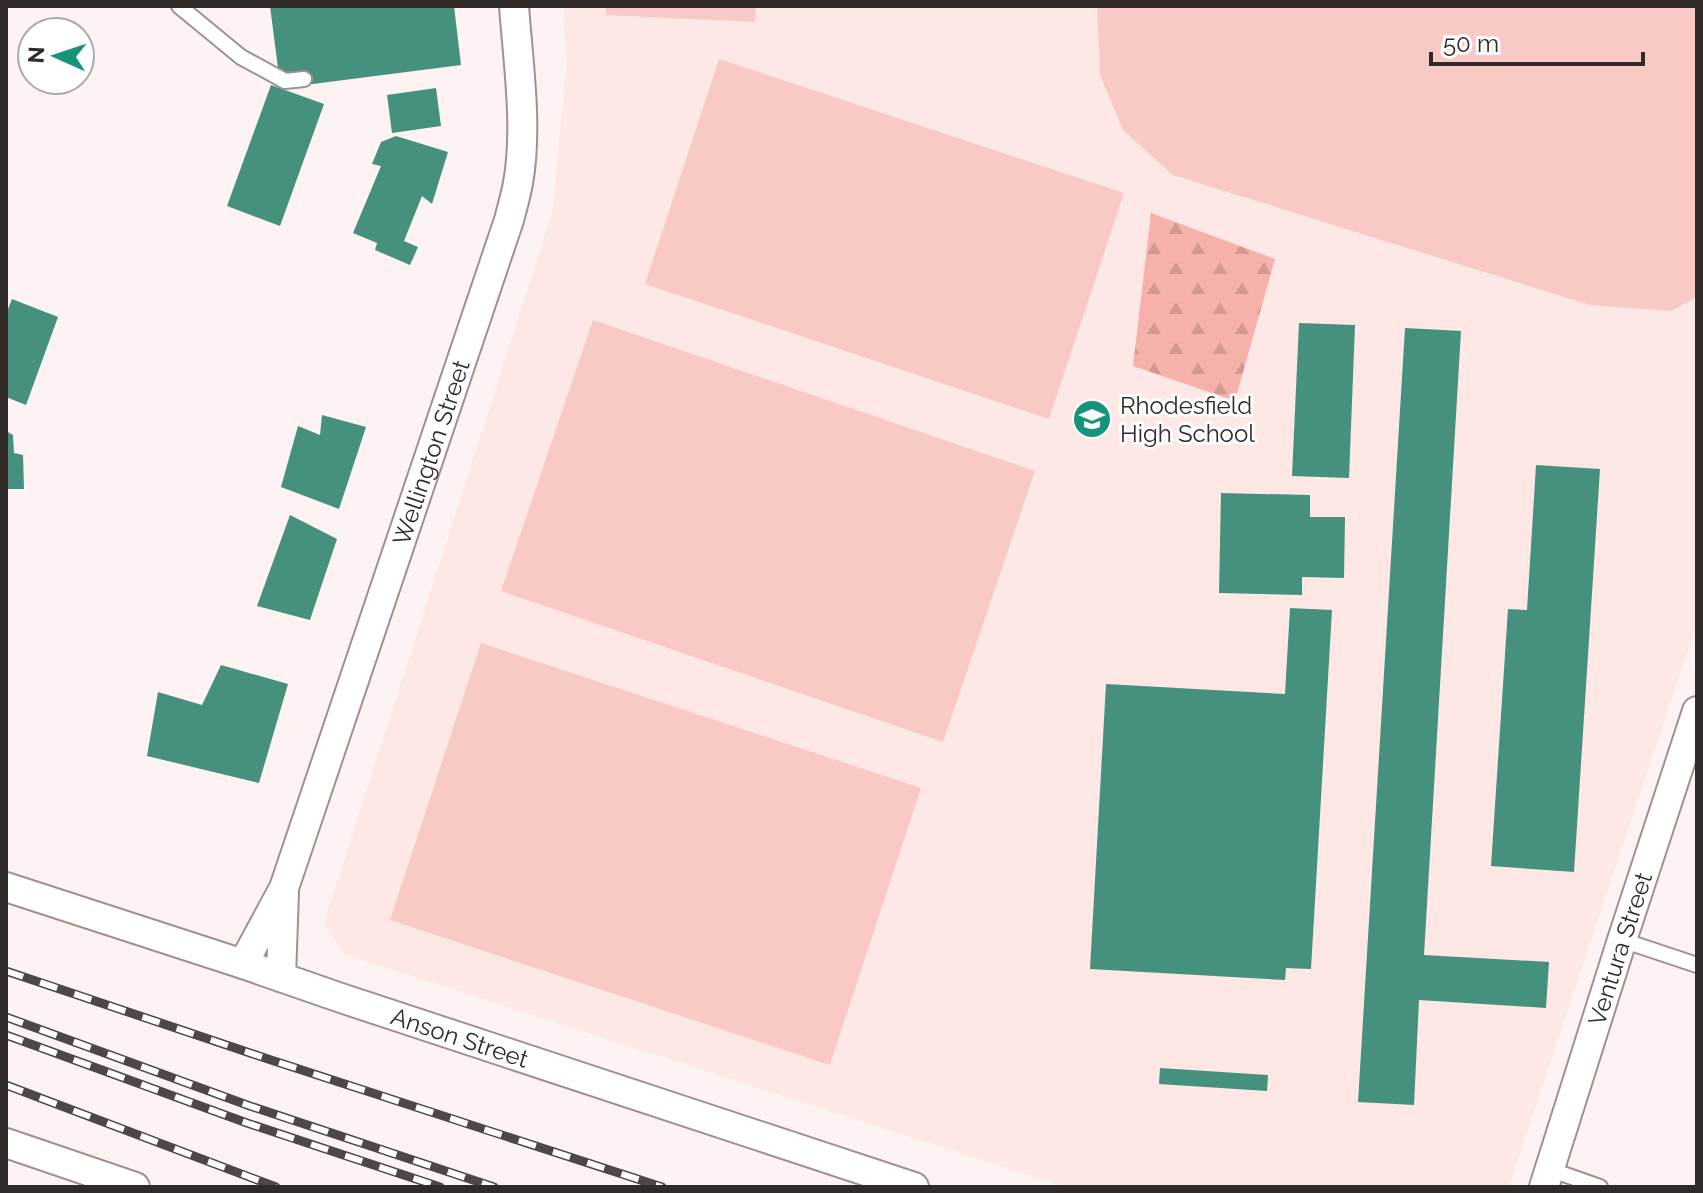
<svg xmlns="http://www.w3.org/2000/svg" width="1703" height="1193" font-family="Raleway,sans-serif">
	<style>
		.built { fill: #fde8e6 }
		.grass { fill: #f9cac5 }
		.forest { fill: url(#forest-firs) }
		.building { fill: #45917e }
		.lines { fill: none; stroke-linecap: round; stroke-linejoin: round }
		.lane-casing { stroke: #a09190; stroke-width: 18 }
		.street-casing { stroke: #a09190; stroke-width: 32 }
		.lane { stroke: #fff; stroke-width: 14 }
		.street { stroke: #fff; stroke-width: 28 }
		.rail-casing { stroke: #4d4746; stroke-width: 9 }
		.rail { stroke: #fff; stroke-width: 6; stroke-dasharray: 18; stroke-linecap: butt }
		.labels { text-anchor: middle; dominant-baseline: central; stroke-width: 6; stroke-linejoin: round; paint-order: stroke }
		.poi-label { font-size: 24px; fill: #302a29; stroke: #fff; text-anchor: start }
		.street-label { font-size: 24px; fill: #302a29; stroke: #fff }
	</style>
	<defs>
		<pattern id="forest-firs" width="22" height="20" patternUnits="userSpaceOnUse" patternTransform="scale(2)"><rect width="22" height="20" fill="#f6b1aa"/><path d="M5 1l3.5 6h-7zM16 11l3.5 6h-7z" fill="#d39892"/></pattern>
	</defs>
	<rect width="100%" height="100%" fill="#fdf3f2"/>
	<path class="built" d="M563,6h1134v618l-188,563h-443l-722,-233 -20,-31 228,-709 15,-152z"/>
	<g class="grass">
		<path d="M606,6h150l-1,16 -149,-7z"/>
		<path d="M1097,6h600v291l-26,14 -81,-6 -417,-130 -50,-45 -23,-55z"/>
		<path d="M719,59l405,134 -75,226 -404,-135z"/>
		<path d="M593,320l442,151 -92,271 -442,-151z"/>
		<path d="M481,643l440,145 -91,277 -440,-145z"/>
	</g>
	<path class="forest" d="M1151,213l124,46 -40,142 -102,-35z"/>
	<g class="building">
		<path d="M270,6h184l7,59 -156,20 -26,-9z"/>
		<path d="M271,85l53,19 -44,122 -53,-20z"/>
		<path d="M436,88l5,38 -49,7 -5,-38z"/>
		<path d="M396,136l52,16 -16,52 -10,-8 -18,45 14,6 -8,18 -35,-15 2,-7 -24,-10 28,-67 -9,-2 9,-22z"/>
		<path d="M12,299l46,18 -32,88 -20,-8v-83z"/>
		<path d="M1299,323l56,2 -6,153 -57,-2z"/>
		<path d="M1405,328l56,3 -37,624 125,7 -3,46 -127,-8 -5,105 -56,-3z"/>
		<path d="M322,415l44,12 -27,82 -58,-22 17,-61 22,9z"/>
		<path d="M6,431l7,4 1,18 9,2 1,34h-18z"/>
		<path d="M1536,465l64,4 -26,403 -83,-6 17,-257 19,1z"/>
		<path d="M1221,493l89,2v22h35l-1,61 -42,-1v18l-83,-2z"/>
		<path d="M290,515l47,24 -27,81 -53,-14z"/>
		<path d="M1290,608l42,2 -21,359 -25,-1 -1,12 -195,-11 16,-285 179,10z"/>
		<path d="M221,665l67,19 -29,99 -112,-27 11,-64 44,13z"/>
		<path d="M1160,1068l108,7 -1,16 -108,-7z"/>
	</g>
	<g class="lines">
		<g class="lane-casing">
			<g id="lane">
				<path d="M179,6l62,51 44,24 19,-2"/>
				<path d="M1622,940l75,25"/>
				<path d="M1549,1169l51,18"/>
			</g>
		</g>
		<g class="street-casing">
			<g id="street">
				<path id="s1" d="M6,887l237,77 98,34 573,189"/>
				<path id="s2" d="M243,964l41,-76 225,-668c3,-12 7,-25 9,-37 10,-55 0,-122 -4,-177"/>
				<path d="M281,977l3,-84"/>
				<path d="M6,1143l129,44"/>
				<path id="s3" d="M1544,1187l78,-247 75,-229"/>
			</g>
		</g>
		<use href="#lane" class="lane"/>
		<use href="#street" class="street"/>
		<g class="rail-casing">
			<g id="rail">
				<path d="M6,971l265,89 391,127"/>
				<path d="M6,1017l244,89 244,81"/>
				<path d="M6,1035l241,88 193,64"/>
				<path d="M6,1085l270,102"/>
			</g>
		</g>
		<use href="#rail" class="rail"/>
	</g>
	<defs>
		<g id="school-disc" transform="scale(2)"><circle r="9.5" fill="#16937b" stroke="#fff"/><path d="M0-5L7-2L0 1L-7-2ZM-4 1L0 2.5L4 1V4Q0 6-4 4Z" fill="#fff"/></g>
	</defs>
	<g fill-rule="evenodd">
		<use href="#school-disc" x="1092" y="419"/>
	</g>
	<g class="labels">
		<g class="poi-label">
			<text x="1120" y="405">Rhodesfield<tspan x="1120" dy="28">High School</tspan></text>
		</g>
		<g class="street-label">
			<text stroke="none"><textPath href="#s2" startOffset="546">Wellington Street</textPath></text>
			<text stroke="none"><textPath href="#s3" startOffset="250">Ventura Street</textPath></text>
			<text stroke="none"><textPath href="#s1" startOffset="478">Anson Street</textPath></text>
		</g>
	</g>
	<rect width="1703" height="1193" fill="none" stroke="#302a29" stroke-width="16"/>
	<g transform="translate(56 56) rotate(273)"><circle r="38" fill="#ffffff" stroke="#acaaa9" stroke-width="2"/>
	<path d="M0-6L14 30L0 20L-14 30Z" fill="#16937b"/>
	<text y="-12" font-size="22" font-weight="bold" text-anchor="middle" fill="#302a29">N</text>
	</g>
	<path d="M1431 52v12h212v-12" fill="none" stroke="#302a29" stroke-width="4"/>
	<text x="1443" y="52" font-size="24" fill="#302a29" stroke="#ffffff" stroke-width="6" paint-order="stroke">50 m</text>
</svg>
